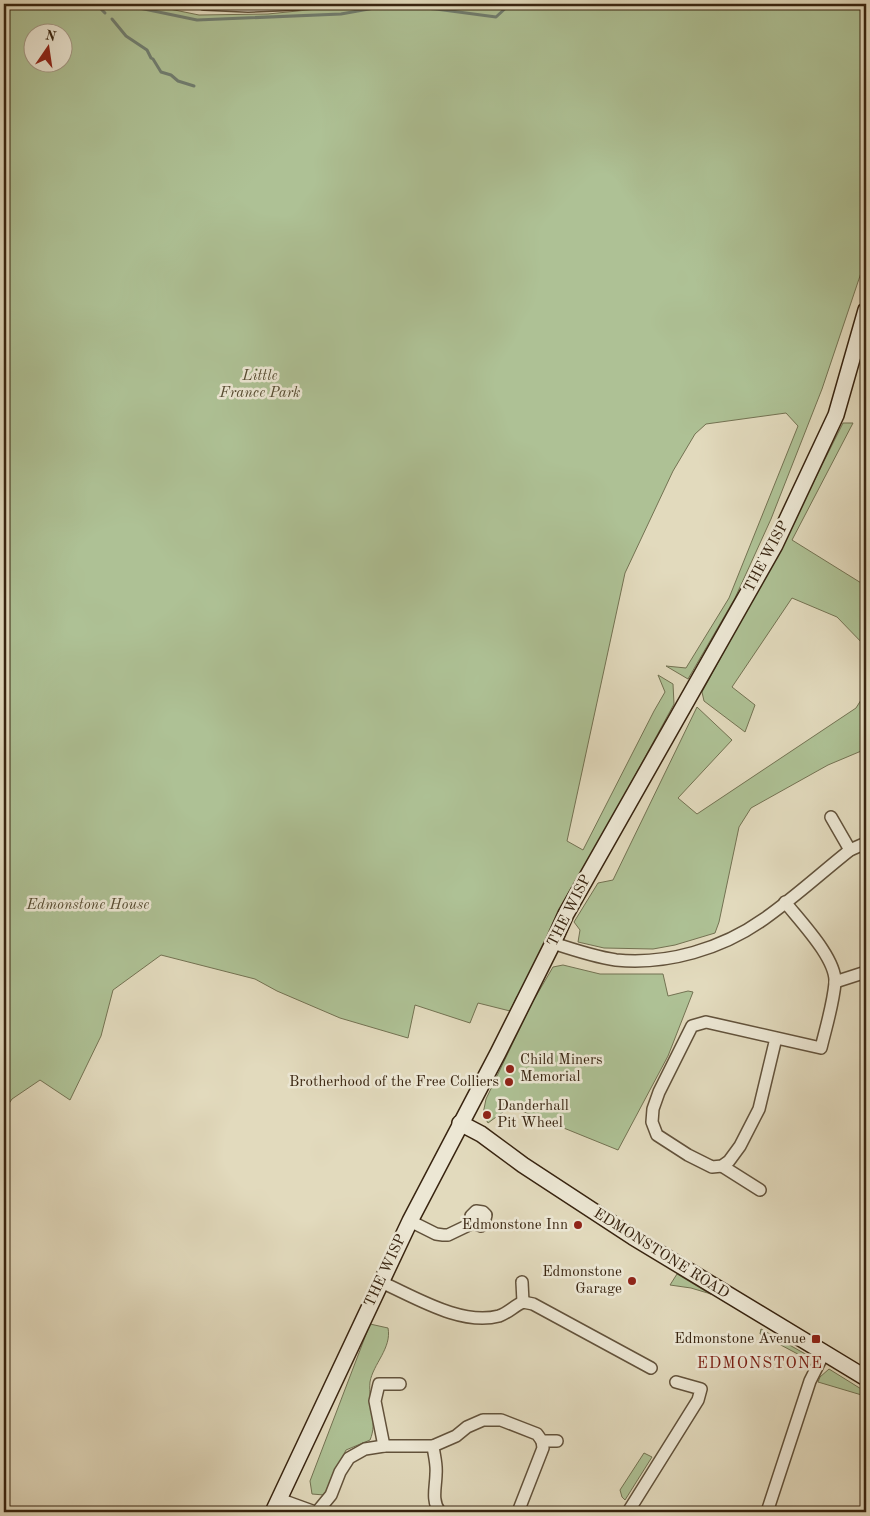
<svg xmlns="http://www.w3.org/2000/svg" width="870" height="1516" font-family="'Old Standard TT',serif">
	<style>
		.green { fill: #aec195; stroke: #737252; fill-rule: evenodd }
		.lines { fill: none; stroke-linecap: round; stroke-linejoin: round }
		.stream { stroke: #707e71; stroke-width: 3 }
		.street-casing { stroke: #62523b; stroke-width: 14 }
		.secondary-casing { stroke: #382410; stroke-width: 18 }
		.street { stroke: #ece7d4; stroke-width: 11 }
		.secondary { stroke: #ece7d4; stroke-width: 15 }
		.poi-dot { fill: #8f2418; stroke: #ece7d4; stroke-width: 2 }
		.labels { text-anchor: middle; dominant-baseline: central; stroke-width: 5; stroke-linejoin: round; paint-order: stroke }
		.park-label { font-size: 15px; font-style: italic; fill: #564b31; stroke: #ece7d4 }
		.street-label { font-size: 15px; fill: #382410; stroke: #ece7d4 }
		.poi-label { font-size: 15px; fill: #382410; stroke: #ece7d4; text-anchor: end }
		.neighbourhood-label { font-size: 16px; letter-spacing: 1px; fill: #7a1f14; stroke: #ece7d4 }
	</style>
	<rect width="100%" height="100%" fill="#e2dabd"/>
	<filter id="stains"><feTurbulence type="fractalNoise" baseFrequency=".004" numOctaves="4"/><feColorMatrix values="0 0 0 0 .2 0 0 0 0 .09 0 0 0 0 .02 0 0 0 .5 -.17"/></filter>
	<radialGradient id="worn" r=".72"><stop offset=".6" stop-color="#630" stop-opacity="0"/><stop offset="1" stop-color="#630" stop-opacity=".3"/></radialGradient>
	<g class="green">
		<path d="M4,4h141l54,11 69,-1 98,-10h500v254l-44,131 -51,130 -36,79 -47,81 -22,-13 20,2 43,-70 69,-172 -12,-13 -80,11 -11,10 -22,37 -48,102 -58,268 16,9 71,-139 11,-19 -7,-17 15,9 1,20 -97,178 -58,114h-2l-7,15 -32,-8 -8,20 -55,-18 -7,33 -68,-20 -63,-27 -22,-12 -94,-24 -48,35 -12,46 -31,64 -30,-20 -28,19 -8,12zM32,32h30v30h-30z"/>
		<path d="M843,423h10l-61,117 74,46v61l-29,-30 -45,-19 -60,89 23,18 -10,27 -41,-31 -2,-9 78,-143z"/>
		<path d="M866,692v57l-38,16 -77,43 -12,19 -20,95 -4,11 -40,12 -22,4 -49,-1 -26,-6 2,-12 -6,-8 24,-39 15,-3 84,-173 35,33 -54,58 19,16 159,-106z"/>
		<path d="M563,965l37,9h63l5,22 20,-5 5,1 -25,64 -50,94 -116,-47 5,6 -19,14 -5,-9 3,-15 46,-96 21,-36z"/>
		<path d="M677,1274l33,20h1l-20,-6 -21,-3z"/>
		<path d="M370,1324l18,4c4,20 -15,36 -18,54 -2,20 8,40 0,58l-24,10 -22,45 -12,-1 -2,-13z"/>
		<path d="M761,1329l48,27v4l-49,-26z"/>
		<path d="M829,1369l37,23 -1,4 -47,-14 2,-5z"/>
		<path d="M644,1453l8,4 -27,43 -3,-3 -2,-7z"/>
	</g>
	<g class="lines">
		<g class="stream">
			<path d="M96,4l9,9"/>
			<path d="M120,4l77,16 144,-6 50,-9 45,4 60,8 14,-13"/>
			<path d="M112,19l14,17 21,14 4,8 2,1 8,13 10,3 7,6 16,5"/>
		</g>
		<g class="street-casing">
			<g id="street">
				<path d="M204,4l44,2 50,-2"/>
				<path d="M831,817l19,33"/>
				<path d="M553,943c21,7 42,14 63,17 51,5 106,-11 148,-41 30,-21 57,-46 86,-69l16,-7"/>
				<path d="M835,982l31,-10"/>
				<path d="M776,1038l-17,71 -19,37 -11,15 -7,5 -10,1 -24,-12 -31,-20 -5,-13 1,-13 6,-17 33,-66 14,-4 115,26c5,-21 12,-43 14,-65 2,-24 -35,-62 -50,-81"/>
				<path d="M722,1166l38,24"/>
				<path d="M410,1221l26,13 7,1h5l25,-12 8,3 3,-3 2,-8 -3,-3 -7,-1 -5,5 2,7"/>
				<path d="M381,1282c34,15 80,44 118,34 9,-3 15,-10 24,-14l10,2 118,64"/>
				<path d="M522,1282l1,20"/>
				<path d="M384,1446l-9,-45 4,-17h21"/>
				<path d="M433,1446c1,9 4,18 3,28 0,12 -5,27 4,38"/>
				<path d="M279,1499l36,13"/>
				<path d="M317,1512l14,-17 9,-23 9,-14 16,-9 19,-3h49l23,-10 11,-9 16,-7h18l36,14 5,7h15"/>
				<path d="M518,1512l25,-64 -1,-7"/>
				<path d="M628,1512l70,-112 3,-11 -25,-7"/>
				<path d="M767,1512l43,-131 14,-28"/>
			</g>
		</g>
		<g class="secondary-casing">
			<g id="secondary">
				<path d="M460,1123l21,11 42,31 110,72 233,141"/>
				<path d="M273,1512l137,-291 88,-168 55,-110 13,-29 209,-369 61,-130 30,-105"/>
			</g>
		</g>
		<use href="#street" class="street"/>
		<use href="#secondary" class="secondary"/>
	</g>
	<g class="poi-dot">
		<circle cx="510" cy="1069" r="5"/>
		<circle cx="509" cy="1082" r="5"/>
		<circle cx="487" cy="1115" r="5"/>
		<circle cx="578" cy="1225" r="5"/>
		<circle cx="632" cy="1281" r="5"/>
		<rect x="811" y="1334" width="10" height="10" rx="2.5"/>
	</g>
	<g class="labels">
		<g class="park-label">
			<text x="260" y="376">Little<tspan x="260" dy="17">France Park</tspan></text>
			<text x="88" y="905">Edmonstone House</text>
		</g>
		<g class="street-label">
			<text transform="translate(767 557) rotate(-62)">THE WISP</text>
			<text transform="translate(570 911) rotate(-63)">THE WISP</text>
			<text transform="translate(661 1254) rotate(32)">EDMONSTONE ROAD</text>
			<text transform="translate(386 1271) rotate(-65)">THE WISP</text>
		</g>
		<g class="poi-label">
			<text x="520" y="1060" text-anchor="start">Child Miners<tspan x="520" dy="17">Memorial</tspan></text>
			<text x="499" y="1082">Brotherhood of the Free Colliers</text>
			<text x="497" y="1106" text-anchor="start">Danderhall<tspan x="497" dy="17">Pit Wheel</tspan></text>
			<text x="568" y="1225">Edmonstone Inn</text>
			<text x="622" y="1272">Edmonstone<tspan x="622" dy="17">Garage</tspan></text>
			<text x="806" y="1339">Edmonstone Avenue</text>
		</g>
		<g class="neighbourhood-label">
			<text x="760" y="1364">EDMONSTONE</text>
		</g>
	</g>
	<rect width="870" height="1516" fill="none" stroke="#e2dabd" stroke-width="20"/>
	<rect x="5" y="5" width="860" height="1506" fill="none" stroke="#382410" stroke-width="2.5"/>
	<rect x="10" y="10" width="850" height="1496" fill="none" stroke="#382410"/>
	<g transform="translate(48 48) rotate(13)"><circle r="24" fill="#ece7d4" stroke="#a49986"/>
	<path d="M0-4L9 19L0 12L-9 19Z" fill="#8f2418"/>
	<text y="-8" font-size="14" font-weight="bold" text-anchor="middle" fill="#382410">N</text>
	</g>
	<rect width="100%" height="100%" filter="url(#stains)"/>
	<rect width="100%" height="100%" fill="url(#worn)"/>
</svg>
